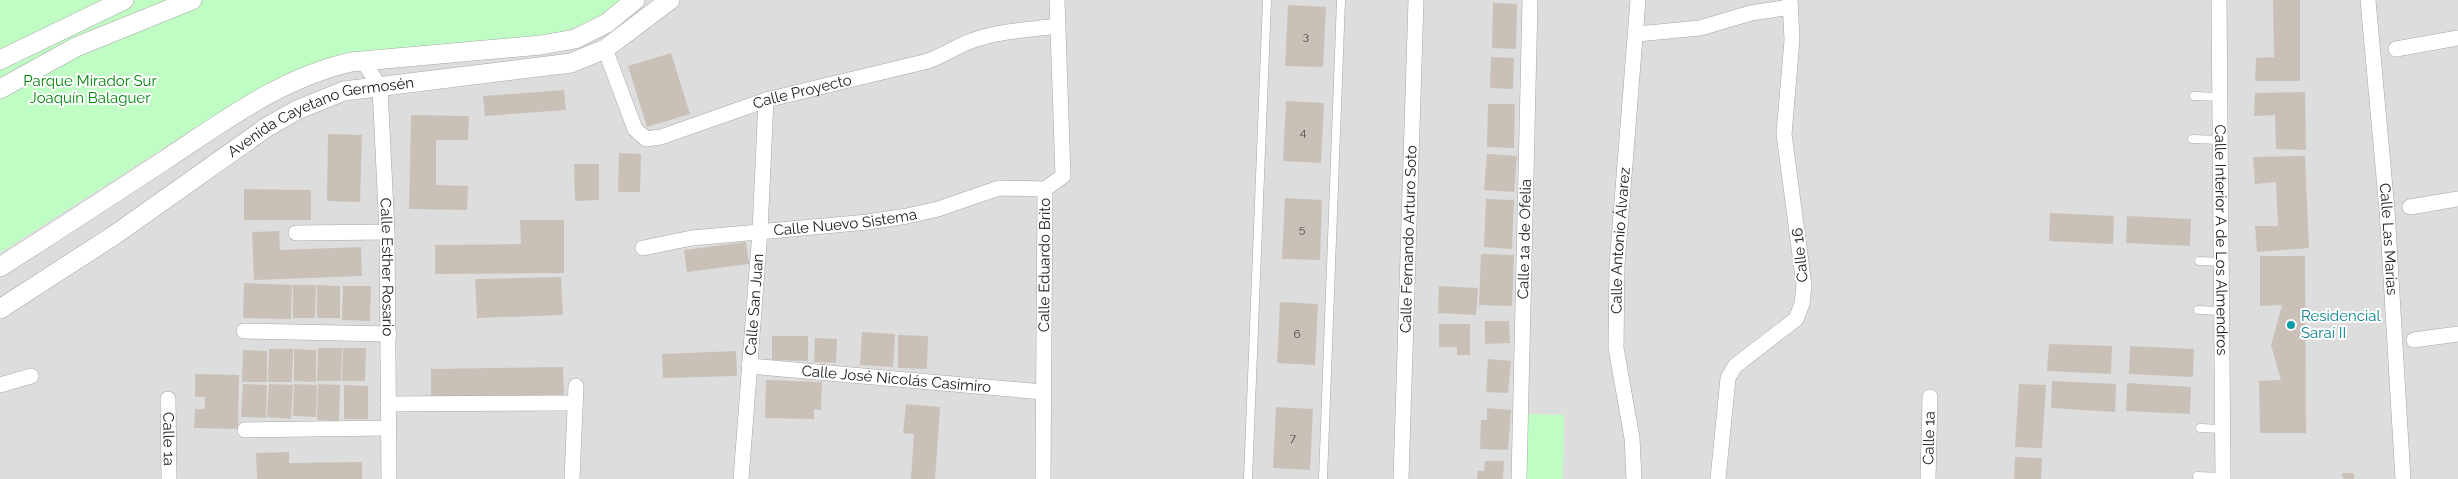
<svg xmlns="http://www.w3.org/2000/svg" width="2458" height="479" font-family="Raleway,sans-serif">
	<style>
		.residential { fill: #dedddd }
		.park { fill: #c0fdc5 }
		.building { fill: #c9c0b8 }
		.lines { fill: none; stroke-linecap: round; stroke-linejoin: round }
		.service-casing { stroke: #a7a7a7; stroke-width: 9 }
		.minor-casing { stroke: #a7a7a7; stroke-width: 16 }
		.tertiary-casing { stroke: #a7a7a7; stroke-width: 20 }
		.service { stroke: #fff; stroke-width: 8 }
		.minor { stroke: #fff; stroke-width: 15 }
		.tertiary { stroke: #fff; stroke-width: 19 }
		.culture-dot { fill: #0f9aa8; stroke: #fff; stroke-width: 2 }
		.labels { text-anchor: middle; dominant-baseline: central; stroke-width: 4; stroke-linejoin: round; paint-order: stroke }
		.number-label { font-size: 12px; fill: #4a4846 }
		.park-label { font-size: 15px; fill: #04880f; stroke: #fff }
		.street-label { font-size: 15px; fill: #202020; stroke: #fff }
		.culture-label { font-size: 15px; fill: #0d838f; stroke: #fff; text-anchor: start }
	</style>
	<rect width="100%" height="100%" fill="#f1ede5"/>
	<rect class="residential" x="0" y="0" width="2458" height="479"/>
	<g class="park">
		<path d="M0,0h621c-27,23 -47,30 -82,37l-230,30 -27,10 -48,26 -234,150z"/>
		<path d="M1527,414l37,1 -1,64h-36z"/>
	</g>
	<g class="building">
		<path d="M2273,0h27v81h-45l1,-23 18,-1z"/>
		<path d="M1493,3l24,1 -1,45 -24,-1z"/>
		<path d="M1288,5l38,2 -3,60 -38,-1z"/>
		<path d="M671,53l19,61 -43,13 -19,-61z"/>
		<path d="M1491,57l23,1 -1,31 -23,-1z"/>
		<path d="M564,90l2,20 -81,6 -2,-20z"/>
		<path d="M2305,92l1,58 -30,-1 -1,-34 -21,1 1,-23z"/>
		<path d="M1286,101l38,2 -3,60 -38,-2z"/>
		<path d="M1488,104h27l-1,44 -27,-1z"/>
		<path d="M411,115l58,1 -1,24h-32v45l32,1 -1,24 -58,-1z"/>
		<path d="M328,134l34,1 -2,67 -33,-1z"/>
		<path d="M619,153l22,1 -1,38h-22z"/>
		<path d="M1487,154l30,2 -3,36 -30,-2z"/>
		<path d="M2305,156l4,92 -52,4 -2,-26h23l-2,-44 -21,2 -2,-27z"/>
		<path d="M574,164h25v36l-24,1z"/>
		<path d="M244,189l67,1v30h-67z"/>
		<path d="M1285,198l37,2 -2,60 -38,-1z"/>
		<path d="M1486,199l28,1 -2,49 -28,-2z"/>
		<path d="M2050,213l64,3 -1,28 -64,-3z"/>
		<path d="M2127,216l64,3 -1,27 -64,-3z"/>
		<path d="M520,220h44v53l-129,1v-29l86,-1z"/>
		<path d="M279,231l1,19 81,-3 1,29 -108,4 -2,-48z"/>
		<path d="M746,242l3,22 -62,8 -3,-22z"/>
		<path d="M1481,254l33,1 -2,51 -33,-1z"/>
		<path d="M2260,256h45l1,177h-46l-1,-52 22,-1 -10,-35 11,-40 -22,1z"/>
		<path d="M561,277l2,38 -86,3 -2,-39z"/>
		<path d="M244,283l24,1v17v-17l24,1 -1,34 -48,-1z"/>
		<path d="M293,285h23l-1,33h-22z"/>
		<path d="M317,285l23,1v32h-23z"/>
		<path d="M343,286h28l-1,35 -28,-1z"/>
		<path d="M1439,286l39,2 -2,27 -38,-2z"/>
		<path d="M1280,302l38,2 -3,61 -38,-2z"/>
		<path d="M1485,321h24l1,22 -25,1z"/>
		<path d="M1439,324h31v31h-13v-8h-18z"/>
		<path d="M862,332l33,2 -2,33 -33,-2z"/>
		<path d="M898,335l30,1 -1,33 -29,-1z"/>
		<path d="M772,336h36v25l-36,-1z"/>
		<path d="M815,338l22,1 -1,24 -22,-1z"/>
		<path d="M2049,344l63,2 -1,28 -64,-3z"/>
		<path d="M2130,346l64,3 -1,28 -64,-3z"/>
		<path d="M318,348h24l-1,33h-24z"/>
		<path d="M343,348h23l-1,33h-23z"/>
		<path d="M269,349h24l-1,33h-24z"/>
		<path d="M294,349l22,1v32l-22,-1z"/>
		<path d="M243,350l24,1v31h-25z"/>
		<path d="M736,351l1,25 -74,2 -1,-24z"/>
		<path d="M1488,359l23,2 -3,32 -22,-1z"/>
		<path d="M563,367l1,28 -133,2v-28z"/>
		<path d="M195,374l44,1 -1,54 -44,-1 1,-19h10v-12h-10z"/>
		<path d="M766,380l56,2 -1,28 -7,-1v10l-49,-1z"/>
		<path d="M2052,381l64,3 -1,28 -64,-4z"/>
		<path d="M2127,383l64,4 -1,27 -64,-3z"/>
		<path d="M243,384l24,1 -1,33 -25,-1z"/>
		<path d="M269,384l24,1 -2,34 -24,-2z"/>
		<path d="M294,384l23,1 -1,32 -23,-1z"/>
		<path d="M318,384l22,1 -1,36 -22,-1z"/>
		<path d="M2019,384l27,1 -4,63 -27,-1z"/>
		<path d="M344,385l24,1v33h-24z"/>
		<path d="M906,404l34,3 -5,72h-24l3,-45 -11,-1z"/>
		<path d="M1276,407l37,2 -3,61 -37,-2z"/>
		<path d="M1487,408l24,2 -3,40 -28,-1 1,-29h6z"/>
		<path d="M289,452v11l73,-1v17h-105l-1,-26z"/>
		<path d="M2015,457l27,1 -1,21h-27z"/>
		<path d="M1485,461h19l-1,18h-26l1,-8h6z"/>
		<path d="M2342,473h12v6h-11z"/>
	</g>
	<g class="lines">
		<g class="service-casing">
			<g id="service">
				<path d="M2194,96l26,1"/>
				<path d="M2192,139l28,1"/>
				<path d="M2199,261l22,1"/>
				<path d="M2198,310l23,1"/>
				<path d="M2200,428l22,1"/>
				<path d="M2197,476l26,1"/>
				<path d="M1248,479l19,-479"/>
				<path d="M1323,479l18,-479"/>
			</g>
		</g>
		<g class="minor-casing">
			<g id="minor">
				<path id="s1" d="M2219,0l4,479"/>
				<path id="s2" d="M2368,0l19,210 16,269"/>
				<path d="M1637,34l63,-6 51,-15 40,-6"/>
				<path id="s3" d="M605,49l30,80 11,10 15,-2 105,-37 162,-39c16,-6 29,-15 43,-20 27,-10 57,-11 86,-15"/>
				<path d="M2396,49l62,-11"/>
				<path id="s4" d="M363,60l17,28 7,144 2,247"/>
				<path d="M1045,189l18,-13 -6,-176"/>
				<path d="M2410,207l48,-8"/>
				<path d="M296,233l91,-1"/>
				<path id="s5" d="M643,248l49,-10 176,-16 39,-6 31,-7 61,-21 46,1"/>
				<path d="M244,331l145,3"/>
				<path d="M2414,340l44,-6"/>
				<path id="s6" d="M749,366l294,26"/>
				<path d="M0,385l31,-9"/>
				<path id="s7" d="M168,399l1,80"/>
				<path d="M388,404l187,-1"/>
				<path d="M245,430l143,-2"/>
				<path d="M572,479l4,-93"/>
				<path id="s8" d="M741,479l19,-248 6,-131"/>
				<path id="s9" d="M1043,479l2,-290"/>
				<path id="s10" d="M1401,479l15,-479"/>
				<path id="s11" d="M1519,479l11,-479"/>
				<path id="s12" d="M1634,479l-2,-41 -16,-90 1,-83 21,-265"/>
				<path d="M1718,479l10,-101 7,-12 61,-47 6,-15 2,-19 -20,-151 8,-94 -2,-40"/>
				<path id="s13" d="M1928,479l2,-82"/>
			</g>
		</g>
		<g class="tertiary-casing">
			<g id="tertiary">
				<path d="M0,60l124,-60"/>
				<path d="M0,89l76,-42 116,-47"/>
				<path d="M0,267c55,-35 110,-71 165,-107 59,-39 116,-82 186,-98l190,-17 34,-6 32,-16 28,-23"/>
				<path id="s14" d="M0,309l116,-75 151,-107 30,-17 47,-19 227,-28 34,-14 65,-49"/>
			</g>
		</g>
		<use href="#service" class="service"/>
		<use href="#minor" class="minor"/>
		<use href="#tertiary" class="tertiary"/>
	</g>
	<circle class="culture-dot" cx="2291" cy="325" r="5"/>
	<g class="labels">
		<g class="number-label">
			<text x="1306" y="36">3</text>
			<text x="1303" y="132">4</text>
			<text x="1302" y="229">5</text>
			<text x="1297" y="334">6</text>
			<text x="1293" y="438">7</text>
		</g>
		<g class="park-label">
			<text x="90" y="81">Parque Mirador Sur<tspan x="90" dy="17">Joaquín Balaguer</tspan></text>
		</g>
		<g class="street-label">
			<text stroke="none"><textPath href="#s3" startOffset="264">Calle Proyecto</textPath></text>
			<text stroke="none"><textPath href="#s14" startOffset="378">Avenida Cayetano Germosén</textPath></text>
			<text stroke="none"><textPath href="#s5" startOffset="204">Calle Nuevo Sistema</textPath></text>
			<text stroke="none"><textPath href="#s10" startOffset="240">Calle Fernando Arturo Soto</textPath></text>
			<text stroke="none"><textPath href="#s11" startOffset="240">Calle 1a de Ofelia</textPath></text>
			<text stroke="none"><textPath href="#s2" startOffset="240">Calle Las Marías</textPath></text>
			<text stroke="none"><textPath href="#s12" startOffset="240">Calle Antonio Álvarez</textPath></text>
			<text stroke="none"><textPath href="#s1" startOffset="240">Calle Interior A de Los Almendros</textPath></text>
			<text transform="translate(1800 255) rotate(-96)">Calle 16</text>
			<text stroke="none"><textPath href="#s9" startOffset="214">Calle Eduardo Brito</textPath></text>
			<text stroke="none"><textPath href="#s4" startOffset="212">Calle Esther Rosario</textPath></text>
			<text stroke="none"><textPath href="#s8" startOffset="175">Calle San Juan</textPath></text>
			<text stroke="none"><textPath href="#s6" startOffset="148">Calle José Nicolás Casimiro</textPath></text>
			<text stroke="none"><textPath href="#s13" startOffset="41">Calle 1a</textPath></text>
			<text stroke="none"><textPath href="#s7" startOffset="40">Calle 1a</textPath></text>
		</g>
		<g class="culture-label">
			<text x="2301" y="316">Residencial<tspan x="2301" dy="17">Saraí II</tspan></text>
		</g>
	</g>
</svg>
